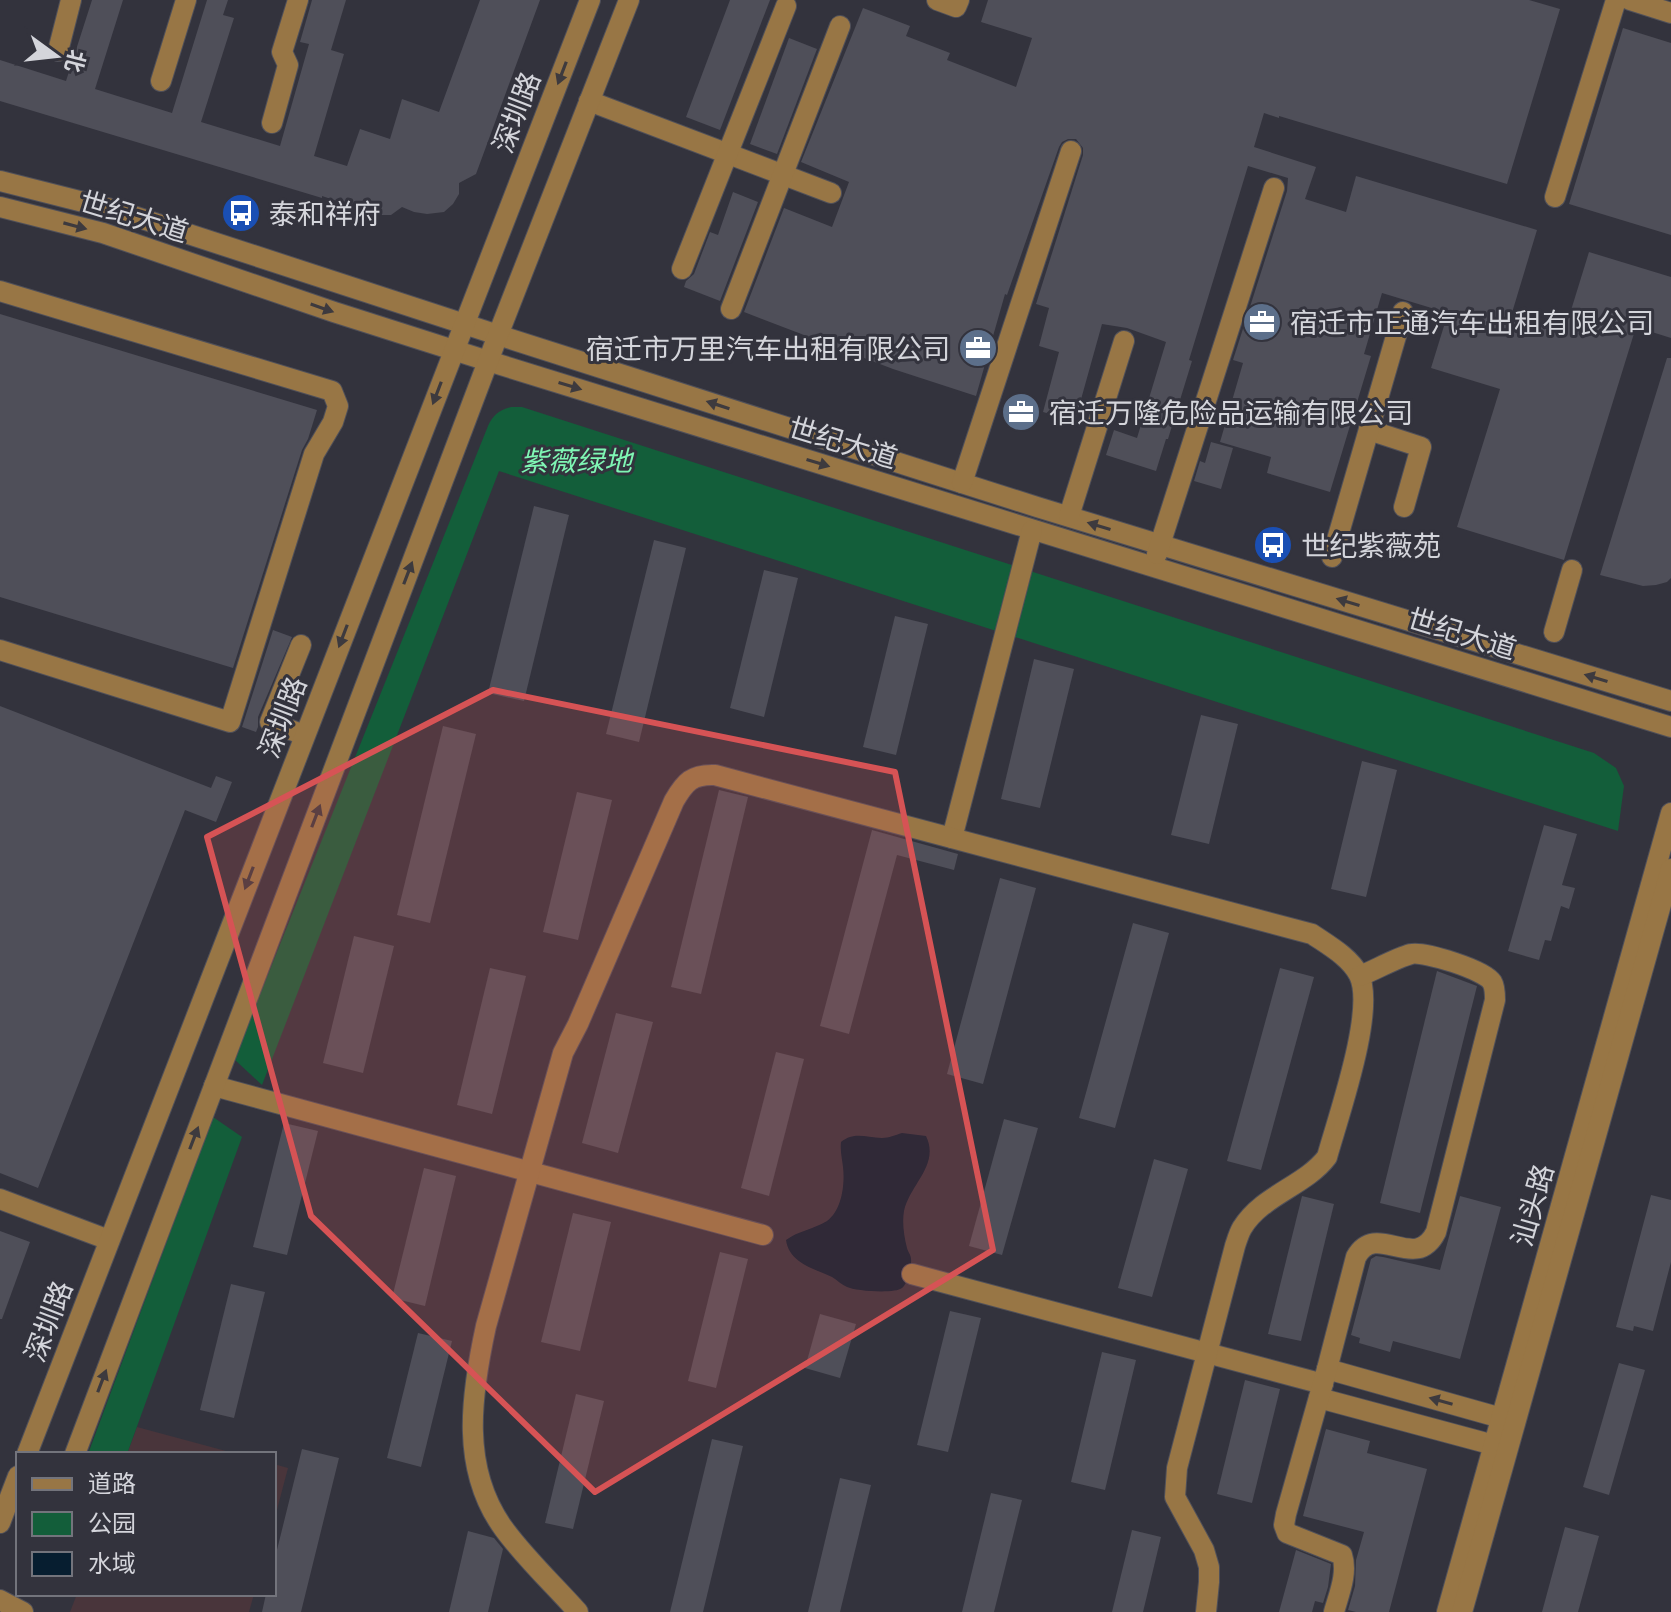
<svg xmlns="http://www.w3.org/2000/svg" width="1671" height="1612" font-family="'IBM Plex Serif','Noto Sans SC',serif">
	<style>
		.education { fill: #49353b }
		.green { fill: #135e3a }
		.water { fill: #071e30 }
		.building { fill: #4f4f59 }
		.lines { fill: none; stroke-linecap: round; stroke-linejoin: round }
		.minor-casing { stroke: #505059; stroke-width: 22 }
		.minor { stroke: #987645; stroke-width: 20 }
		.oneway { fill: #3d3a3e }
		.marked { fill: #d65355; fill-opacity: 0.2; stroke: #d65355; stroke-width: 6; stroke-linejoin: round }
		.labels { text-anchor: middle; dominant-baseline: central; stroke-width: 6; stroke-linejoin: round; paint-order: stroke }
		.street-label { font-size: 28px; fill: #d4d5db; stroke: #33333d }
		.poi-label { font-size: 28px; fill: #d4d5db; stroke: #33333d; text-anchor: start }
		.park-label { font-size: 28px; font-style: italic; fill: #7ff6b4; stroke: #33333d }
	</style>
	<rect width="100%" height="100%" fill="#33333d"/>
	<g class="education">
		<path d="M137,1427l100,27h-110z"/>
		<path d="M274,1464l14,4 -14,53z"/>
		<path d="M77,1594h177l-5,18h-179z"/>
	</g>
	<g class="green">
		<path d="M511,407h11l1072,346 22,15 8,18 -6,45 -1119,-360 -237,614 -28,-26 254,-633c5,-11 11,-16 23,-19z"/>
		<path d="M213,1117l29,20 -115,317h-39z"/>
	</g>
	<path class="water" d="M902,1133l24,3c14,29 -16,48 -22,75 -2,12 0,25 3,37 1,4 4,7 4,11 1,6 -4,26 -9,29 -7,6 -47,3 -55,-1 -5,-2 -10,-7 -15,-10 -17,-8 -43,-14 -46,-37 12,-9 28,-11 41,-19 15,-11 18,-37 16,-54 -1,-9 -3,-16 -2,-25 14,-11 25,-4 41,-4 7,0 13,-3 20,-5z"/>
	<g class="building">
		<path d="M92,0h31l-28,89 77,24 35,-113h21l-5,15 11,3 -33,104 79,24 29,-102 -9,-2 12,-42h34l-15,50 13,4 -30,102 33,10 13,-37 30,10 12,-40 37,13 41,-112h60l-64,174 -17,9v11l-6,10 -9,8 -17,2 -13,-2 -12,-5 -11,8h-12l-57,-19v2l-322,-97v-41l66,21z"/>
		<path d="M730,0h40l-50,130 -34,-13z"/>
		<path d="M988,0h541l31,9 -53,175 -228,-68v2l-15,-5 -10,34 62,20 -11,32 41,13 10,-36 181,54 -26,86 53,17 25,-81 82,25v61l-35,-11 -72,233 -107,-33 43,-138 -69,-21 17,-55 -66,-20 -18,61 7,2 -41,136 -63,-19 4,-16 -51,-15 23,-79 -10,-3 54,-169 1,-13 -40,-12 -59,194 3,1 -24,78h-2l-10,32 -50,-16 8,-25 23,8 29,-96 -39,-14 -25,-4 -27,97 -32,-9 16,-60 -20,-6 10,-38 -13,-4 47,-149v-7l-7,-9h-8l-6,3 -3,5 -52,148 -2,-1 -29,102 -83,-27 -149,-57 40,-104 48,19 17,-45 -48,-20 62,-154 47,18 -4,10 44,17 -3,7 69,27 16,-49 -51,-16z"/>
		<path d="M1623,28l48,15v192l-102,-31z"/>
		<path d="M789,38l28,11 -40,105 -27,-10z"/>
		<path d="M733,192l25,10 -38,99 -36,-14 2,-6 8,-7 16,-42 8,3z"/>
		<path d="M0,314l317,96 -9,29 -6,11 -69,218 -233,-71z"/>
		<path d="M1667,358h4v220l-4,4 -11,3 -13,1 -43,-11z"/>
		<path d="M1010,399l26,8 -6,18 -26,-9z"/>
		<path d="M1211,442l22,6 -12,41 -27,-8 6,-20 5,2z"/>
		<path d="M534,506l35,9 -45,186 -36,-8z"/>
		<path d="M654,540l32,8 -47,194 -33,-8z"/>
		<path d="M764,570l34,8 -34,139 -34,-9z"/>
		<path d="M895,616l33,8 -32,131 -33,-8z"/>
		<path d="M273,630l19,7 -34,80v10l-2,5 -14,-5z"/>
		<path d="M1034,659l40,10 -34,139 -39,-9z"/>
		<path d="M0,706l211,82 5,-12 16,6 -16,40 -31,-12 -147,378 -38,-15z"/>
		<path d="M1201,715l37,9 -29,120 -38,-9z"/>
		<path d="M443,726l33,8 -46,189 -33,-8z"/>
		<path d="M1362,761l35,9 -31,127 -35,-8z"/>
		<path d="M719,790l29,7 -47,197 -30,-7z"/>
		<path d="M577,792l35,8 -34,140 -35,-8z"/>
		<path d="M1544,825l33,9 -15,51 13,3 -6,21 -8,-3 -10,35 -6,-1 -6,20 -31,-9z"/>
		<path d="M872,830l86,24 -4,16 -57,-15 -48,179 -29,-8z"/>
		<path d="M1000,878l36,10 -53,196 -36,-10z"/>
		<path d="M1133,923l36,10 -54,195 -36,-10z"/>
		<path d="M354,936l40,10 -31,127 -40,-10z"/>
		<path d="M490,968l36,8 -34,138 -35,-9z"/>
		<path d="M1280,968l34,9 -53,193 -34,-9z"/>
		<path d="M1437,971l40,15 -57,227 -40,-10z"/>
		<path d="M616,1013l37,9 -35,131 -36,-10z"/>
		<path d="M776,1052l28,7 -35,137 -28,-8z"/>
		<path d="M1004,1119l34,9 -36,127 -33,-9z"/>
		<path d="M284,1123l34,8 -31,124 -34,-8z"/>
		<path d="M1154,1159l34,10 -36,128 -34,-9z"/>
		<path d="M424,1168l32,8 -31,130 -33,-8z"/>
		<path d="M1651,1195l20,5v62l-18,69 -19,-5 -1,5 -17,-4z"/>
		<path d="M1302,1196l32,8 -33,137 -33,-7z"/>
		<path d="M1460,1196l41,11 -41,152 -67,-18 -3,11 -31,-9 1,-5 -9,-3 20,-76 5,-3 7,1 57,13z"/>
		<path d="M573,1213l38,9 -31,129 -39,-9z"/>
		<path d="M0,1231l30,11 -28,77h-2z"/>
		<path d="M720,1252l28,7 -32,129 -28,-7z"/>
		<path d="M231,1284l34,8 -31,126 -34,-8z"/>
		<path d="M950,1311l31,7 -33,134 -31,-7z"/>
		<path d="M820,1314l36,10 -16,54 -35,-10z"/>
		<path d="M418,1333l34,8 -31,126 -34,-9z"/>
		<path d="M1102,1352l34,8 -31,130 -34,-8z"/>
		<path d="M1619,1363l26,7 -36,125 -26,-8z"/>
		<path d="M1245,1380l35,9 -28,114 -35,-9z"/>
		<path d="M576,1394l28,7 -31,128 -28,-6z"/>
		<path d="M1326,1429l44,12 -3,12 60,16 -38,143h-33l-8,-2 7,-24 1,-26 8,-28 -61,-16z"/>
		<path d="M712,1439l31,7 -40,166h-33z"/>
		<path d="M302,1449l37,9 -38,154h-39l4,-18h8v-32z"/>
		<path d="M840,1478l31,7 -31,127h-32z"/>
		<path d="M991,1493l31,7 -28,112h-32z"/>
		<path d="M1565,1527l34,9 -21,76h-36z"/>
		<path d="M1132,1530l29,7 -18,75h-31z"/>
		<path d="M468,1531l26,7 9,11 -15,63h-39z"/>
		<path d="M1296,1550l35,14 -3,23 -5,16 -8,-2 -3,11h-33z"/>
	</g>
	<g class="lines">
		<g class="minor-casing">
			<g id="minor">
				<path d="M937,0l19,7 3,-7"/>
				<path d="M1630,0l41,13"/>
				<path d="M58,51l13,-51"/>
				<path d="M161,81l25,-81"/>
				<path d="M589,101l242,92"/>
				<path d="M272,123l16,-58 -6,-13 16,-52"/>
				<path d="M0,181l115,29 383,125 539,172 634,194"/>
				<path d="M1555,197l61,-197"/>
				<path d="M0,207l103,26 231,79 154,49 1183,366"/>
				<path d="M682,269l104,-263"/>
				<path d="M0,291l332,100 6,15 -5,16 -19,32 -84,268 -230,-72"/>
				<path d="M731,309l109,-283"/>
				<path d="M1369,430l52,17 -17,60"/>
				<path d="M962,483l109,-332"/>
				<path d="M1069,516l55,-175"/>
				<path d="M1157,554l117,-366"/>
				<path d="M1332,557l71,-245"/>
				<path d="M1554,632l18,-62"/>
				<path d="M301,645l-31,77 34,13"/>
				<path d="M952,838l80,-308"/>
				<path d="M214,1086l549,149"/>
				<path d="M0,1199l109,41"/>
				<path d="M912,1274l411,110"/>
				<path d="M1327,1369l185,52"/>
				<path d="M1319,1398l186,50"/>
				<path d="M27,1454l563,-1454"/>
				<path d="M75,1454l423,-1119 131,-335"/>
				<path d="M0,1523l18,-47"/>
				<path d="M0,1600l23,12"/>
				<path d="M578,1612c-24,-27 -52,-53 -74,-83 -44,-60 -33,-134 -18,-203l77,-273 15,-29 96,-223c11,-19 18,-27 41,-26l597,159c16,11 38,23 47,41 17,35 -21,142 -32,182 -22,29 -65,38 -85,71 -3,5 -5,12 -7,18l-58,222 -2,29 29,53 5,17v15l-3,30"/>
				<path d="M1334,1612c5,-18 14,-39 8,-57l-55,-22 -3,-8 2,-11 41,-145 29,-112c21,-37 59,17 80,-25l59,-232c0,-6 0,-13 -3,-18 -7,-12 -68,-31 -81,-28 -15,4 -36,16 -51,22"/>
				<path d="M1447,1612l224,-799"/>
				<path d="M1462,1612l209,-743"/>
			</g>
		</g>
		<use href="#minor" class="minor"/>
	</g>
	<defs><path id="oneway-solid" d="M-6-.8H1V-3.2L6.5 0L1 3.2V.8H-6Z" transform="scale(2)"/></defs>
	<g class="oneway">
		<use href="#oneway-solid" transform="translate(562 73) rotate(111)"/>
		<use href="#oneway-solid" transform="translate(75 226) rotate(15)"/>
		<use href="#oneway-solid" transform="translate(322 308) rotate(19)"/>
		<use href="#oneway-solid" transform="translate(570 386) rotate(17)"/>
		<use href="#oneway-solid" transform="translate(437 393) rotate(111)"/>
		<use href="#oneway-solid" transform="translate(718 405) rotate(-162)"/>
		<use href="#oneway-solid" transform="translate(818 463) rotate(17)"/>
		<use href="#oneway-solid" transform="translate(1099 526) rotate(-163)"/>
		<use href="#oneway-solid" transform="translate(408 573) rotate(-69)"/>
		<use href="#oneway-solid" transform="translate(1348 602) rotate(-163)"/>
		<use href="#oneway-solid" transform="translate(343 636) rotate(111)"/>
		<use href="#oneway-solid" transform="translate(1596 678) rotate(-163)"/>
		<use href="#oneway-solid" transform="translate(316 816) rotate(-69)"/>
		<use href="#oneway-solid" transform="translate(249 878) rotate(111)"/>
		<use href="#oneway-solid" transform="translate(194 1138) rotate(-69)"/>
		<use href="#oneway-solid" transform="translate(102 1381) rotate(-69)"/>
		<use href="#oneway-solid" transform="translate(1441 1401) rotate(-164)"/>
	</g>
	<path class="marked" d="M493,690l402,82 98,478 -398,242 -284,-276 -104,-379z"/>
	<defs>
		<g id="bus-disc" transform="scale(2)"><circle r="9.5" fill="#1a4fb4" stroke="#33333d"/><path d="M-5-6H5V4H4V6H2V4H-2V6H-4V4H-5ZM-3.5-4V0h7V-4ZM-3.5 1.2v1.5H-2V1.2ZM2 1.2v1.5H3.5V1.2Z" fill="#fff"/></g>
		<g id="office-disc" transform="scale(2)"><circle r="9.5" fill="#5c6f8a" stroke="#33333d"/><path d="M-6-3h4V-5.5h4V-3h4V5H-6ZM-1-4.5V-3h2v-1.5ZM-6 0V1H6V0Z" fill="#fff"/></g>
	</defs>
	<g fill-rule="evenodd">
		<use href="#bus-disc" x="241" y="213"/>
		<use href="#office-disc" x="1262" y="322"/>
		<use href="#office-disc" x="978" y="348"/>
		<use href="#office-disc" x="1021" y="412"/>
		<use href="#bus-disc" x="1273" y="545"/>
	</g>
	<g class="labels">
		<g class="street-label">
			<text transform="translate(516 112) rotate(-69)">深圳路</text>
			<text transform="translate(134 216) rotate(17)">世纪大道</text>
			<text transform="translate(843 442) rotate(17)">世纪大道</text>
			<text transform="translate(1462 633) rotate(17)">世纪大道</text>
			<text transform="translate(282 717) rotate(-69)">深圳路</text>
			<text transform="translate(1532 1205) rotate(-74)">汕头路</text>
			<text transform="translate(48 1321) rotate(-69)">深圳路</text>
		</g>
		<g class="poi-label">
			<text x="269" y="213">泰和祥府</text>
			<text x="1290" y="322">宿迁市正通汽车出租有限公司</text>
			<text x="950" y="348" text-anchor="end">宿迁市万里汽车出租有限公司</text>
			<text x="1049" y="412">宿迁万隆危险品运输有限公司</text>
			<text x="1301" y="545">世纪紫薇苑</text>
		</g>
		<g class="park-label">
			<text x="576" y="460">紫薇绿地</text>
		</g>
	</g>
	<rect x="16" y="1452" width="260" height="144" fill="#33333d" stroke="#73747c" stroke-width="2"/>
	<rect x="32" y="1478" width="40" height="12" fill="#987645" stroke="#73747c" stroke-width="2"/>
	<text x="88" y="1492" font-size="24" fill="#d4d5db">道路</text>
	<rect x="32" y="1512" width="40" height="24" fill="#135e3a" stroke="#73747c" stroke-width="2"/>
	<text x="88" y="1532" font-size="24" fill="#d4d5db">公园</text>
	<rect x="32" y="1552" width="40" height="24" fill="#071e30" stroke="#73747c" stroke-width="2"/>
	<text x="88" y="1572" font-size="24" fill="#d4d5db">水域</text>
	<g transform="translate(56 56) rotate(105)" stroke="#33333d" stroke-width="6" paint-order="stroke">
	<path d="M0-6L14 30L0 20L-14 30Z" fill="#d4d5db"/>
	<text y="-12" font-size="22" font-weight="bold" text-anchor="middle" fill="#d4d5db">北</text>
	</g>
</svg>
